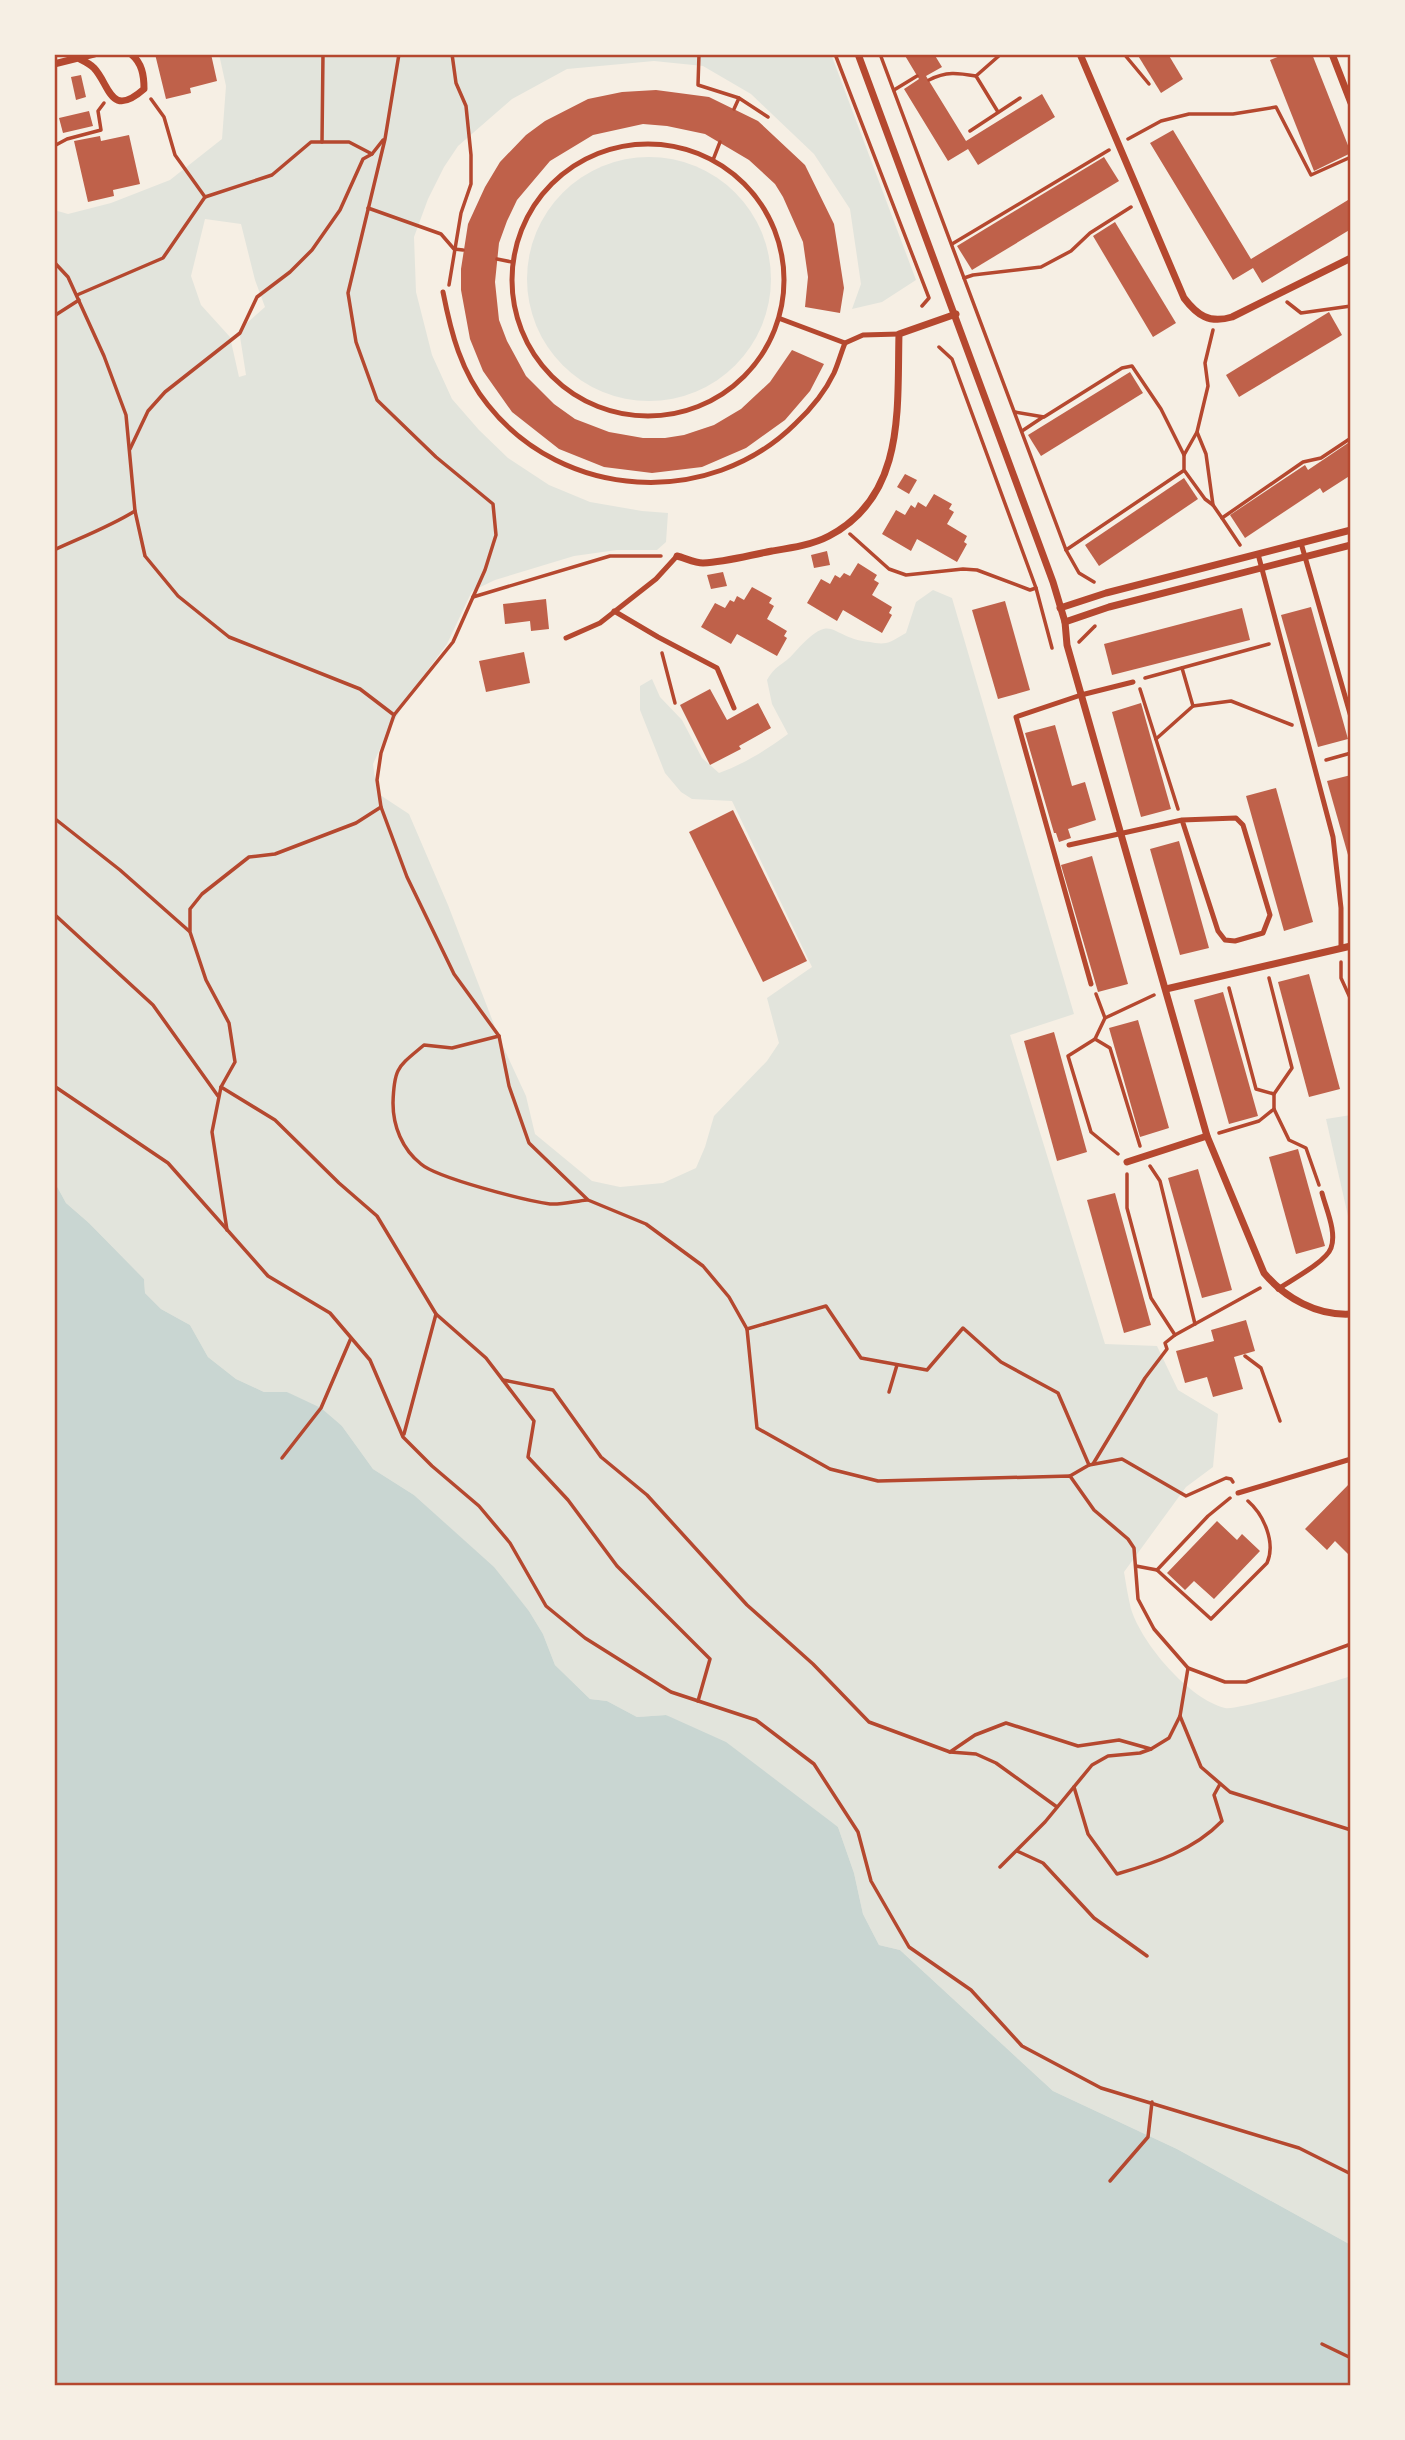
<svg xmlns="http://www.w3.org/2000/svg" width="1405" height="2440" font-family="Jost,sans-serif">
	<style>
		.green { fill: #e2e4dc; fill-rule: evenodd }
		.water { fill: #c9d6d2 }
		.building { fill: #bf614a }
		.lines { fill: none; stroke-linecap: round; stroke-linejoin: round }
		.path { stroke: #b5482f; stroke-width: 3.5 }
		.service { stroke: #b5482f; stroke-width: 5 }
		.minor { stroke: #b5482f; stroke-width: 7 }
		.neatline { fill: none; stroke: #b5482f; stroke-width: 2.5 }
	</style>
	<rect width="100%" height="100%" fill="#f6efe4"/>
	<g class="green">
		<path d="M219,54h612l85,226 -34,22 -30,7 9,-25 -11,-75 -36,-55 -63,-60 -48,-28 -49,-5 -87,8 -55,30 -54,47 -14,21 -16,32 -14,38 2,55 16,63 20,44 27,31 29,28 41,27 41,17 52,9 26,2 -2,29 -9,8h-40l-43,6 -79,24 -23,11 -25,53 -40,54 -22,40 -12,26 4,29 32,21 39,91 52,135 26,56 9,38 57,47 28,6 43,-4 33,-15 9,-21 9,-31 53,-55 12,-18 -12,-45 45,-31 -80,-166 -40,-2 -11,-7 -16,-19 -25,-63v-24l12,-7 8,18 22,23 20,38 17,15c25,-9 47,-23 69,-39l-16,-30 -5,-24c10,-17 16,-14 27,-27 41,-45 33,-15 76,-11 4,1 11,2 16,1 6,-1 14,-7 20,-10l10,-31 17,-12 19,8 122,416 -64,21 95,309 52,2 21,44 40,24 -5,53 -27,20 -62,85c2,12 4,25 7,37 11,35 58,90 94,99 12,3 108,-26 126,-32v569l-174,-96 -124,-58 -153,-141 -21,-5 -16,-31 -9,-41 -16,-46 -172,-112 -29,2 -30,-16 -17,-2 -35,-34 -12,-31 -14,-23 -36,-44 -79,-72 -41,-26 -31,-43 -55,-34h-23l-28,-13 -28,-22 -18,-32 -29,-16 -16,-16 -1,-14 -55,-56 -23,-20 -12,-22v-971l14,4 43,-11 59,-23 52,-41 4,-53zM205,219l36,5 14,56 10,27 -26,23 7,45 -7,2 -9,-40 -29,-32 -10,-29z"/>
		<circle cx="649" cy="279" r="122"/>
		<path d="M1351,1115v100l-3,1 -22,-97z"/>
	</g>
	<path class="water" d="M54,1181l12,22 23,20 55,56 1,14 16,16 29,16 18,32 28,22 28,13h23l34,16 21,18 31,43 41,26 80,72 35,44 14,23 12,31 35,34 17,2 30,16 29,-2 60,27 112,85 16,46 9,41 16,31 21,5 153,141 124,58 174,96v141h-1297z"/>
	<g class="building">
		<path d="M155,54h56l6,27 -27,7 1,5 -25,6z"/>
		<path d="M904,54h30l8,13 -16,9 40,65 76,-47 13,23 -77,48 -10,-16 -20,12 -44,-72 15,-10z"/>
		<path d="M1137,54h31l15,25 -22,14z"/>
		<path d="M1285,54h27l39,99 -37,18 -44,-111z"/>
		<path d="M81,75l5,22 -10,3 -5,-23z"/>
		<path d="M656,90l53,7 49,24 47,44 29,59 10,64 -4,25 -35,-6 3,-30 -5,-35 -20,-45 -8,-13 -26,-24 -44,-26 -38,-8 -24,-2 -50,11 -43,26 -33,39 -10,21 -8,22 -4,39 4,38 8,21 19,35 28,28 21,15 34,13 34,6h22l19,-3 30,-10 27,-16 29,-27 22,-32 32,14 -14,27 -25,29 -39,28 -44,19 -50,6 -48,-6 -45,-18 -47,-37 -29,-41 -13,-32 -9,-49v-21l7,-45 17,-37 15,-25 26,-27 19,-14 43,-22 34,-7z"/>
		<path d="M89,111l4,15 -30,7 -4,-15z"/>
		<path d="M1173,130l78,129 97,-59 3,5v24l-89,54 -9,-15 -20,12 -83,-137z"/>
		<path d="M129,135l11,49 -27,6 1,6 -26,6 -14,-61 26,-5 1,5z"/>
		<path d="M1104,157l15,24 -147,89 -15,-24z"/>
		<path d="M1115,222l61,101 -23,14 -60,-101z"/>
		<path d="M1329,312l13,23 -103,62 -13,-22z"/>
		<path d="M1130,372l13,21 -102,63 -13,-21z"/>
		<path d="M1351,441v34l-28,18 -3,-5 -75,50 -15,-23 75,-50 3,5z"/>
		<path d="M905,474l12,6 -8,14 -12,-7z"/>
		<path d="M1184,478l14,21 -99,67 -14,-21z"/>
		<path d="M934,494l18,10 -3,5 5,3 -7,12 20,12 -3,6 3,2 -10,18 -40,-23 -6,12 -29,-17 14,-24 9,5 6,-10 4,3 3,-6 8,5z"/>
		<path d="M827,551l3,14 -16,3 -3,-13z"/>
		<path d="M858,563l19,12 -3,5 5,3 -7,12 20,12 -3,6 3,2 -10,18 -39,-23 -6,11 -30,-18 14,-24 9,5 5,-9 5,3 4,-5 6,3z"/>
		<path d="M723,572l4,14 -16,3 -4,-14z"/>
		<path d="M752,587l20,11 -3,5 5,3 -7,13 20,12 -3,5 3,2 -10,18 -40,-22 -6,10 -30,-17 14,-24 10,5 5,-8 4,2 3,-6 7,4z"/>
		<path d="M546,599l3,30 -18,2 -1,-10 -25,3 -2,-20z"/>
		<path d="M1005,601l25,89 -32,9 -26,-89z"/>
		<path d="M1311,607l37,132 -30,8 -37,-132z"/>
		<path d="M1242,608l8,32 -138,35 -8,-31z"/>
		<path d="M524,652l6,31 -44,9 -7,-31z"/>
		<path d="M710,689l17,31 31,-17 13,25 -32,18 2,3 -31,16 -30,-60z"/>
		<path d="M1141,703l30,106 -30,8 -29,-105z"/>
		<path d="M1055,725l17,61 13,-4 11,38 -28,9 3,9 -12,4 -3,-9h-2l-29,-100z"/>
		<path d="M1351,775v86l-1,1 -23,-81z"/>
		<path d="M1276,788l37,134 -29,9 -38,-135z"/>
		<path d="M733,810l74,151 -44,21 -74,-150z"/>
		<path d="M1179,841l30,107 -29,7 -30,-106z"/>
		<path d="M1092,856l36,128 -30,8 -37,-127z"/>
		<path d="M1309,974l31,115 -31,8 -31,-115z"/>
		<path d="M1223,992l35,124 -29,8 -35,-124z"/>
		<path d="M1138,1020l31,108 -29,9 -31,-109z"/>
		<path d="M1054,1032l33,120 -30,9 -33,-120z"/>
		<path d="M1298,1149l27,97 -29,8 -27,-97z"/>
		<path d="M1198,1169l34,121 -30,8 -34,-120z"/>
		<path d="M1115,1193l36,132 -27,8 -37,-133z"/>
		<path d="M1246,1320l9,31 -21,6 9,32 -30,8 -6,-20 -22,6 -9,-32 38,-10 -3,-11z"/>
		<path d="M1351,1482v75l-16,-16 -8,9 -22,-21z"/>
		<path d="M1217,1521l20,19 5,-6 18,17 -46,48 -20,-18 -9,9 -18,-17z"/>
	</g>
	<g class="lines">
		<g class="path">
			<path d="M399,54l-14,85 -37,154 8,49 21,58 59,57 57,47 3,31 -11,35 -32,72 -59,73 -13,38 -4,27 4,27 26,70 47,97 45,62 10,50 20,57 59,57 58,24 57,42 26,31 18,32 10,99 73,41 48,12 192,-5 24,34 34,29 6,9 4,51 16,30 34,39 37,14h21l105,-38"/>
			<path d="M699,54l-1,31 41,13 29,19"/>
			<path d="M835,54l94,244 -7,8"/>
			<path d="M880,54l186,496 13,23 15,9"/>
			<path d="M1124,54l25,30"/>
			<path d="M929,80c17,-9 29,-7 47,-4"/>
			<path d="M894,90l23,-14"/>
			<path d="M151,99l13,18 11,38 30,42 67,-22 39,-33h38l23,12"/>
			<path d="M734,109l5,-11"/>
			<path d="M998,112l-22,-36 25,-22"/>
			<path d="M970,131l50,-33"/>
			<path d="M1128,139l33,-18 28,-7h44l43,-7 35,68 40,-18"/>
			<path d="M322,142l1,-88"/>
			<path d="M54,146l13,-7 34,-9 -3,-19 6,-8"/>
			<path d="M713,160l7,-18"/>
			<path d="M368,208l73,26 13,15 9,1"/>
			<path d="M952,244l157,-94"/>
			<path d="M497,259l15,3"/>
			<path d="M54,262l14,15 36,79 22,59 9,96 10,45 33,40 51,41 131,52 34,26"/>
			<path d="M964,278l9,-3 68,-8 30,-16 19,-18 41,-26"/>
			<path d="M449,285l12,-72 10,-29v-29l-5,-49 -10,-23 -4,-29"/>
			<path d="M77,295l86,-37 42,-61"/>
			<path d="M1287,302l14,11 50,-7"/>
			<path d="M54,316l25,-16"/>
			<path d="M1213,330l-8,33 3,23 -11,46 -13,23v15l21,29 8,6 9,13"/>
			<path d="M939,347l13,12 84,229 16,60"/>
			<path d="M1015,412l29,5 78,-49 10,-2 29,43 23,46"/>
			<path d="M1022,431l21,-14"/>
			<path d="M1197,432l9,22 7,51"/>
			<path d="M130,449l18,-38 17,-19 75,-59 17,-36 33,-25 22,-22 28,-40 23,-51 9,-5 11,-14"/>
			<path d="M850,534l39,35 17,6 57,-6 14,1 53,20 6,-2"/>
			<path d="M1240,545l-18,-27 81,-56 18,-4 30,-20"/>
			<path d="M54,550c28,-13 55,-23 81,-39"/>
			<path d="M1066,550l117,-79"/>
			<path d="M473,597l137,-41h51"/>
			<path d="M1079,642l16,-16"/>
			<path d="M662,653l13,50"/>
			<path d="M1145,678l124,-34"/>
			<path d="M1140,689l38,120"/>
			<path d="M1193,706l38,-5 61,24"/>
			<path d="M1156,739l37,-33 -11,-38"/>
			<path d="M1326,760l25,-7"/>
			<path d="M54,818l66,52 69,61"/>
			<path d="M54,914l99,91 65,91"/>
			<path d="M1341,962v16l10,22"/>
			<path d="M1229,988l27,101 18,5 18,-26 -23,-90"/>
			<path d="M1096,994l9,24"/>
			<path d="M499,1036l-47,12 -28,-3c-26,22 -30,22 -31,58 0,23 9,46 28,61 16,14 106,37 129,40 11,1 26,-3 37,-4"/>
			<path d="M1095,1039l15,9 30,98"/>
			<path d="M54,1086l114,77 100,113 62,37 40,47 33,77 29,29 47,40 31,37 36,63 39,32 86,54 85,28 58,44 44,68 13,49 38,66 62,43 51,56 79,42 198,60 52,26"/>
			<path d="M221,1087l54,33 64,63 38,33 59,98 -32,120"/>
			<path d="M1274,1094v15l15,31 17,8 13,37"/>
			<path d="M1219,1133l40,-12 15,-12"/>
			<path d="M1118,1154l-27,-22 -23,-76 27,-17 10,-21 49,-23"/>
			<path d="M1150,1166l10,15 35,143"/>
			<path d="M1127,1174v34l24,90 24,37 85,-47"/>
			<path d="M227,1230l-15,-98 9,-45 14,-25 -6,-39 -23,-43 -16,-48v-23l12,-15 47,-37 26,-3 81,-31 25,-16"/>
			<path d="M436,1314l50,44 48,63 -6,36 40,43 49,66 93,93 -12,42"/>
			<path d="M747,1329l79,-23 35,52 66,12 36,-42 38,34 57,31 31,72 -19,11"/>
			<path d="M1245,1356l16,12 19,53"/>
			<path d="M503,1380l50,10 48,67 46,38 100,110 66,59 56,58 81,30"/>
			<path d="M889,1392l8,-27"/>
			<path d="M282,1458l39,-50 30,-70"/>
			<path d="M1093,1464l52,-86 22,-29 -2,-6 10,-8"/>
			<path d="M1089,1465l33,-6 64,37 40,-18 5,1 2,3"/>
			<path d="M1230,1498l-22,18 -51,54 54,49 56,-56c9,-20 -3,-48 -19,-62"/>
			<path d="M1136,1566l21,4"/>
			<path d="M1188,1668l-8,48 21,51 29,25 121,38"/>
			<path d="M1074,1787l14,47 29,40c38,-11 77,-24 105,-53l-8,-26 6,-11"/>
			<path d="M1057,1807l-61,-44 -20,-9 -26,-2 25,-17 31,-12 72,23 41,-6 32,9"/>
			<path d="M1017,1851l26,12 51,55 53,38"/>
			<path d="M1000,1867l45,-45 47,-57 16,-9 32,-3 11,-4 18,-11 11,-22"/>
			<path d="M1110,2181l38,-44 4,-35"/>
			<path d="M1322,2344l29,14"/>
		</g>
		<g class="service">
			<circle cx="648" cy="280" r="136"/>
			<path d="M443,292c8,41 18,80 45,113 75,95 221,104 307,19 15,-14 30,-32 39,-51 4,-9 7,-20 11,-30"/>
			<path d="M781,319l64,24 18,-8 36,-1"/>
			<path d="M1301,543l50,174"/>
			<path d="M1258,554l75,283 8,71v40"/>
			<path d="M614,611l44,26 59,31 17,40"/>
			<path d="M566,638l34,-15 56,-44 21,-23"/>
			<path d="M1069,845l113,-25 54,-2 7,7 27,90 -7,18 -28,8 -10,-1 -7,-9 -36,-111"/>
			<path d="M1091,984l-75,-267 65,-22 52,-13"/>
			<path d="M1278,1289c13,-9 48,-27 53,-41 6,-16 -5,-39 -9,-55"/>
			<path d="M1238,1493l113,-34"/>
		</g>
		<g class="minor">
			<path d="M858,54l195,528 12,40 2,23 140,491 57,137c21,25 53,43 87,41"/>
			<path d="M1080,54l104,244c13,17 25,26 48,19l119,-59"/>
			<path d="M1332,54l19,49"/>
			<path d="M80,59c4,2 10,5 14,9 16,17 16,51 50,21 0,-14 -2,-26 -13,-35"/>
			<path d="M54,64l40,-10"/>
			<path d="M677,556c8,2 18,7 26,7 23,-1 47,-8 69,-12 19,-3 40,-6 57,-15 77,-40 68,-128 70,-202l57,-20"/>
			<path d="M1060,608l46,-15 245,-63"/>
			<path d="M1065,622l44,-15 242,-62"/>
			<path d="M1166,989l185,-43"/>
			<path d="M1127,1162l80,-26"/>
		</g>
	</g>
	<rect width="1405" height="2440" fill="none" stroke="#f6efe4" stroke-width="112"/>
	<rect x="56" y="56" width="1293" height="2328" class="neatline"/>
</svg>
